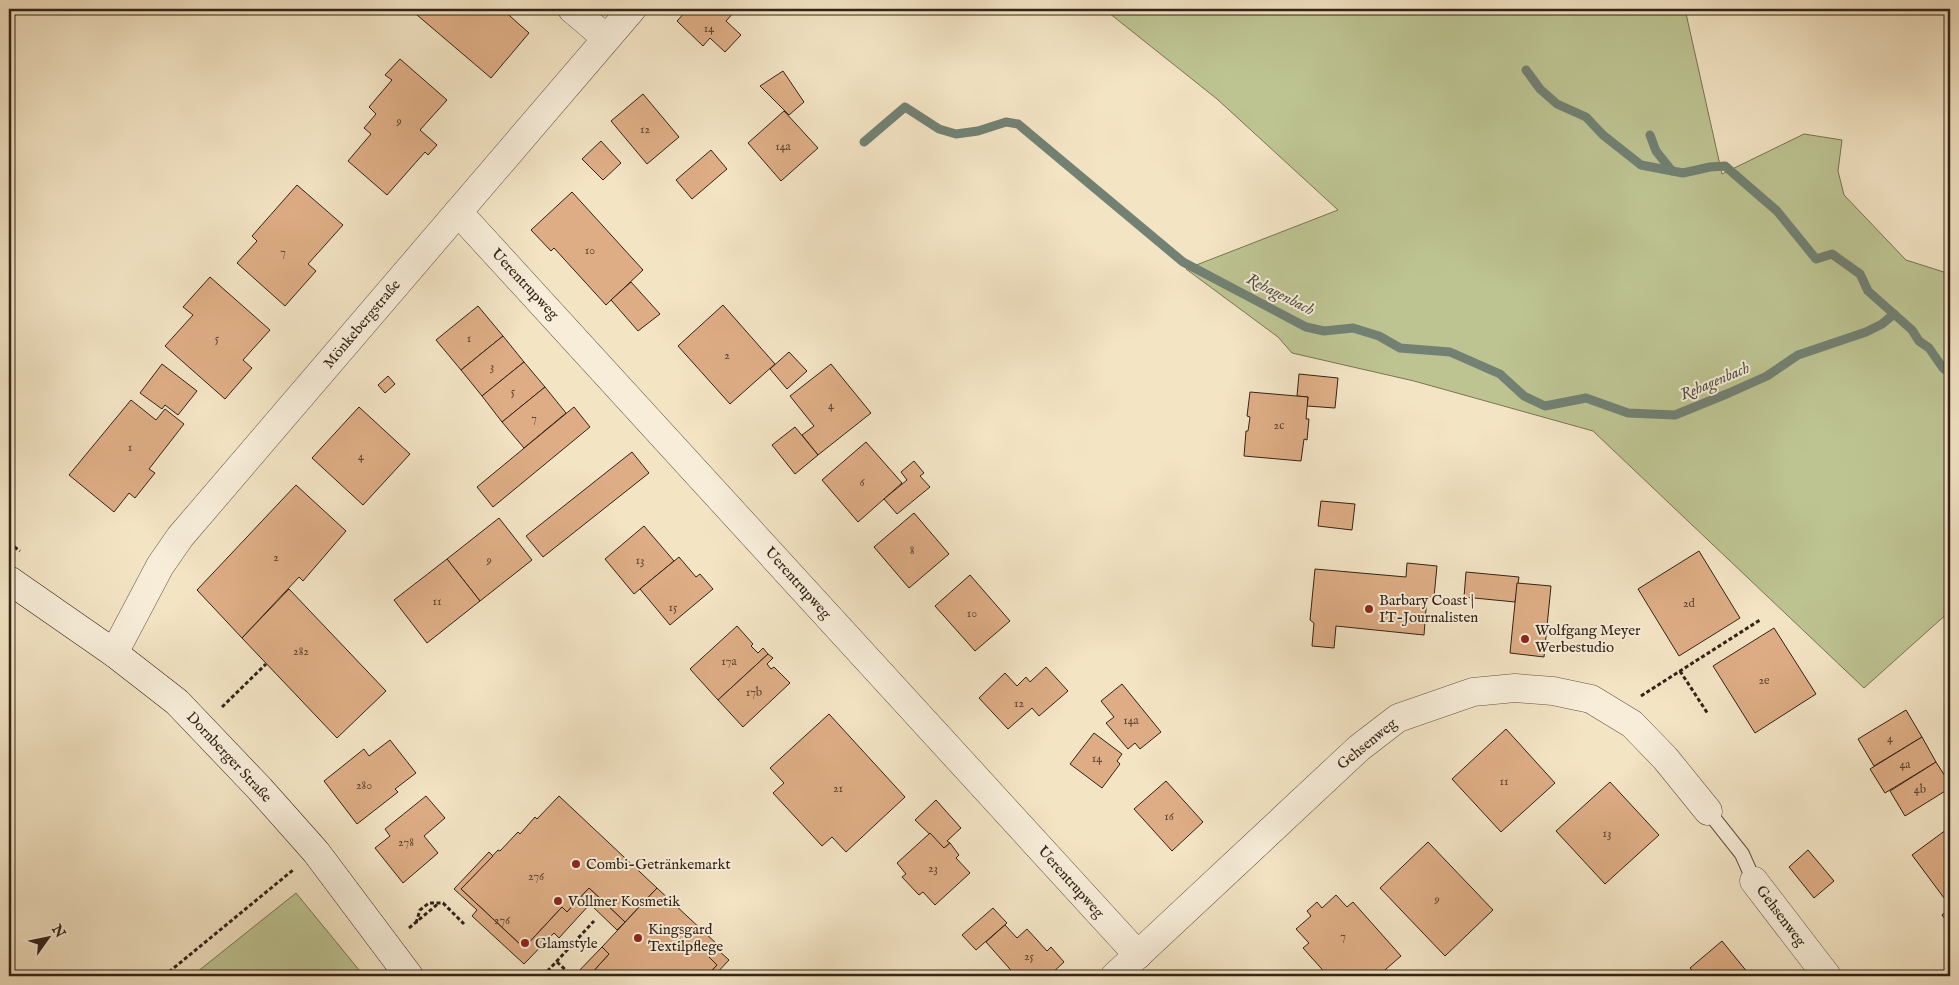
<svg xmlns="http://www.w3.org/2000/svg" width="1959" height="985" font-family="'IM FELL English',serif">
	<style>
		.green { fill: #bdc492; stroke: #787454 }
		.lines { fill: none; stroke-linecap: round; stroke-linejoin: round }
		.stream { stroke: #728173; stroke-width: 9 }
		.building { fill: #dead85; stroke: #332317 }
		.lane-casing { stroke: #635342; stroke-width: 16 }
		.street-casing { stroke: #635342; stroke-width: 29 }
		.secondary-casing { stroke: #332317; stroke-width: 29 }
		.path { stroke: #332317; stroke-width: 3; stroke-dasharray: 4 2.5; stroke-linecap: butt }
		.lane { stroke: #f7edd9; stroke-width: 14 }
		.street { stroke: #f7edd9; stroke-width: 28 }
		.secondary { stroke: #f7edd9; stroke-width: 28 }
		.poi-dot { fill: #8f2418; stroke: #f7edd9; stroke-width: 2 }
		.labels { text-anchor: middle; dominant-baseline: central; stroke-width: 4; stroke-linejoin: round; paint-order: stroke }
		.number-label { font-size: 12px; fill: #5e4632 }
		.street-label { font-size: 15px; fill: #332317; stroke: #f7edd9 }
		.poi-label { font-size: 15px; fill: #332317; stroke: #f7edd9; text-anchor: start }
		.water-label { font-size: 16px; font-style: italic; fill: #525245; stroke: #f7edd9 }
	</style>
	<rect width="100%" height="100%" fill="#f3e4c4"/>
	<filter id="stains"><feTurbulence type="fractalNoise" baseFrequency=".004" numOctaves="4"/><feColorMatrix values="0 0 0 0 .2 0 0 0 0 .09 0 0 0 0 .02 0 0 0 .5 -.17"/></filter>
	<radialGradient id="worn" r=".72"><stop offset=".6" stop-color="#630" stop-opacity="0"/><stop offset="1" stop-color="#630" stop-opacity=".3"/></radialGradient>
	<g class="green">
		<path d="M1104,9h581l37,165 82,-40 38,6 -4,31 6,24 62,65 44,14v337l-86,77 -271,-257 -179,-50 -122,-28 -14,-16 -92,-68 152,-59 -121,-111z"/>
		<path d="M296,893l68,83h-172z"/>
	</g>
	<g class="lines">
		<g class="stream">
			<path d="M1526,70l14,19 17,15 29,13 17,18 38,30 42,8 27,-6 15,-1 52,45 39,48 16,-5 28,20 8,17 44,39 7,11 10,7 14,20 7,5"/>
			<path d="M1650,135l6,16 16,20"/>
			<path d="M864,142l41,-35 34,22 17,5 22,-3 28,-9 12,2 165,138 123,65 18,4 29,-3 26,8 21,12 50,4 50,22 24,22 21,10 41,-8 42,15 47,2 54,-22 38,-17 31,-21 68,-23 16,-8 12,-10"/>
		</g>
	</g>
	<g class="building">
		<path d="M410,9h92l27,24 -38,45z"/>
		<path d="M688,9h45l2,2 -9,10 15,14 -16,17 -15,-14 -7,8 -26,-25z"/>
		<path d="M400,59l47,41 -27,30 17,15 -9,10 -3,-3 -38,43 -39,-34 23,-27 -7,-6 12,-14 -7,-7 23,-27 -7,-5z"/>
		<path d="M783,71l21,31 -15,13 -29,-29z"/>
		<path d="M643,94l36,43 -32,27 -36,-43z"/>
		<path d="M784,111l34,37 -37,33 -33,-38z"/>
		<path d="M601,141l20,22 -18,17 -21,-21z"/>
		<path d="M711,150l16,19 -35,30 -16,-19z"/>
		<path d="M297,185l46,40 -35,39 8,7 -31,35 -48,-43 20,-22 -5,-5z"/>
		<path d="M572,192l71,78 -37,35 -52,-57 -3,3 -20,-21z"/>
		<path d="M210,277l60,53 -27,30 9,8 -27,31 -60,-53 28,-31 -10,-8z"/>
		<path d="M631,282l29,32 -22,17 -27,-31z"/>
		<path d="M723,305l52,59 -45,40 -52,-58z"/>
		<path d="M478,306l25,30 -42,34 -25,-30z"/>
		<path d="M503,336l21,26 -42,34 -21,-26z"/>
		<path d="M789,352l18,19 -20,18 -17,-20z"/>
		<path d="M524,362l21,25 -43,35 -20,-26z"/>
		<path d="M162,364l35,27 -19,24 -13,-10 -3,4 -22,-16z"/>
		<path d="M831,364l40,49 -53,42 -16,-20 12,-9 -24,-30z"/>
		<path d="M1299,374l39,4 -3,30 -28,-2 1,-9 -11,-1z"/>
		<path d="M388,376l7,8 -10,9 -7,-8z"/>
		<path d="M545,387l21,26 -42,35 -22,-26z"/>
		<path d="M1250,392l58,5 -2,22h3l-2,21 -3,-1 -3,22 -57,-5 2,-25h2l2,-14 -3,-1z"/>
		<path d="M131,400l25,20 9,-11 19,15 -35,45 6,4 -20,25 -6,-5 -15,19 -45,-37z"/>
		<path d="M359,407l51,47 -47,51 -51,-47z"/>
		<path d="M574,407l16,20 -97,80 -16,-20z"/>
		<path d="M795,427l23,28 -23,19 -23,-29z"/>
		<path d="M866,442l36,41 -44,39 -36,-42z"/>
		<path d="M632,452l17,21 -106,84 -17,-21z"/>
		<path d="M914,461l10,12 -4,3 10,11 -33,27 -13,-15 23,-19 -6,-8z"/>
		<path d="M296,485l50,46 -43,50 -4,-4 -57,61 -45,-48z"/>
		<path d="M1321,501l34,3 -3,26 -34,-4z"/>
		<path d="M914,513l35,41 -40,34 -35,-41z"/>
		<path d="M499,518l33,42 -52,41 -33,-42z"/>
		<path d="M644,526l30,35 -40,33 -29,-35z"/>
		<path d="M1699,551l41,67 -61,38 -41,-67z"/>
		<path d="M679,557l17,20 4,-3 13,15 -43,36 -30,-36z"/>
		<path d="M447,559l33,42 -53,42 -33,-43z"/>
		<path d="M1407,563l30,3 -3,31h-7l-3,38 -88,-9 -2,22 -22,-2 2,-23 -4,-3 5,-51 91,8z"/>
		<path d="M1466,572l53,5 -4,25 -51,-5z"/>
		<path d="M970,575l40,46 -35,30 -40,-45z"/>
		<path d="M1517,583l34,3 -7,71 -34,-4z"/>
		<path d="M289,589l97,102 -49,47 -95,-100z"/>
		<path d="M737,626l16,18 -2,2 7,7 5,-5 5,6 -50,46 -28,-31z"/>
		<path d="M1774,628l42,66 -61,39 -42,-67z"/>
		<path d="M768,654l5,4 -6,6 4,5 3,-2 16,16 -47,44 -25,-27z"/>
		<path d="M1046,667l22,24 -29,25 -7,-8 -24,21 -29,-31 26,-25 12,13 9,-9 4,5z"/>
		<path d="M1122,684l39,48 -21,17 -5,-6 -7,6 -22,-26 8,-6 -13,-16z"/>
		<path d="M1906,710l16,27 -48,29 -16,-27z"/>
		<path d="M829,714l76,83 -59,55 -14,-15 -10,9 -49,-53 11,-10 -14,-15z"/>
		<path d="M1506,729l49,54 -54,49 -49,-53z"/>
		<path d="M1094,733l28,21 -5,7 3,3 -18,24 -32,-24z"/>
		<path d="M1922,737l14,25 -51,31 -15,-24z"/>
		<path d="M390,740l26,33 -21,16 3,3 -41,32 -33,-43 40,-32 5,7z"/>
		<path d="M1936,762l14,22v4l-45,28 -15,-25z"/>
		<path d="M1166,781l37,41 -31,29 -38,-42z"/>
		<path d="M1610,782l49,53 -54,49 -49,-53z"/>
		<path d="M426,796l19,22 -21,18 14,17 -35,30 -28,-35 15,-12 -5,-7z"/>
		<path d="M559,796l98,92 -32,34 -36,-34 -22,24 -5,-5 -38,41 -63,-59 37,-39 2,1 18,-19 2,2 15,-17 2,2z"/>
		<path d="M936,800l25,28 -14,13 3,2 -6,5 -29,-28z"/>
		<path d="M1950,827v79l-38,-51z"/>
		<path d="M930,833l14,15 6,-5 9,12 -3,3 14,15 -35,32 -12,-13 -4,3 -17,-18 4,-3 -9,-11z"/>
		<path d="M1428,842l65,68 -48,46 -65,-68z"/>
		<path d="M1808,850l26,31 -20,17 -25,-31z"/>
		<path d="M489,852l4,4 -32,33 63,59 38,-41 5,5 22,-24 36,34 -8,8 -27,-26 -31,34 -5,-5 -30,31 -52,-48 5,-6 -23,-21z"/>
		<path d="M657,888l62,58 -10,11 8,8 -10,11h-118l20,-22 -7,-7z"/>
		<path d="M1336,895l11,12 6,-5 48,54 -23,20h-50l-25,-28 6,-5 -13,-14 15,-13 -4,-5 10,-9 5,6z"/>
		<path d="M1950,907v19l-8,-11z"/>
		<path d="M993,908l14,15 -31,27 -14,-15z"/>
		<path d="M1005,925l12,13 10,-9 20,22 4,-4 13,15 -15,14h-33l-30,-34z"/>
		<path d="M1722,941l26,32 4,-3 5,6h-60l-7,-8z"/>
		<path d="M602,947l7,7 -20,22h-15z"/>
		<path d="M717,949l12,11 -15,16h-7l10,-11 -8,-8z"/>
	</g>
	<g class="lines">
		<g class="lane-casing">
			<path id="lane" d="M1708,811l34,43 12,27"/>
		</g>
		<g class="street-casing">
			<g id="street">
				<path d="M572,9l34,29"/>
				<path d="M458,212l680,743"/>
				<path d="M114,653l46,-87 20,-29 452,-528"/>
				<path d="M1754,881l73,95"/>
				<path d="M1115,976l244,-228 39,-30 75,-26 42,-4 38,3 38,8 41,25 33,34 43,53"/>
			</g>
		</g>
		<g class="secondary-casing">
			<path id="secondary" d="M9,580l105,73 63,49 83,87 56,63 93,124"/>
		</g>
		<g class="path">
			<path d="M9,543l11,8"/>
			<path d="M1680,671l28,43"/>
			<path d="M1641,696l119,-76"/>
			<path d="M222,707l44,-43"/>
			<path d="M416,923l4,-13 9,-7h14l21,21"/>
			<path d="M409,928l30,-25"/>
			<path d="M557,962l15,14"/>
			<path d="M164,976l129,-106"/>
			<path d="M543,976l51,-55"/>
		</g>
		<use href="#lane" class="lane"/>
		<use href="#street" class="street"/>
		<use href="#secondary" class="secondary"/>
	</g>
	<g class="poi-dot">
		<circle cx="1369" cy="609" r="5"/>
		<circle cx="1525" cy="639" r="5"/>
		<circle cx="576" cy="864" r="5"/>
		<circle cx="558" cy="901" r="5"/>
		<circle cx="638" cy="938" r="5"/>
		<circle cx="525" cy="943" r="5"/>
	</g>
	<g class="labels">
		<g class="number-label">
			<text x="709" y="28">14</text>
			<text x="399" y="121">9</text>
			<text x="645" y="129">12</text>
			<text x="783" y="146">14a</text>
			<text x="590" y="250">10</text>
			<text x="283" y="252">7</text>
			<text x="217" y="338">5</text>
			<text x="469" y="338">1</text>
			<text x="727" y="355">2</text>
			<text x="492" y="366">3</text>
			<text x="513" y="391">5</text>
			<text x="831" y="405">4</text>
			<text x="534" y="418">7</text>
			<text x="1279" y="425">2c</text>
			<text x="130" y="447">1</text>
			<text x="361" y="456">4</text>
			<text x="862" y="482">6</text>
			<text x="912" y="550">8</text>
			<text x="276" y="557">2</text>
			<text x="489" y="560">9</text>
			<text x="640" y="560">13</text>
			<text x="437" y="601">11</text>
			<text x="1689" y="603">2d</text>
			<text x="673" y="607">15</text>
			<text x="972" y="613">10</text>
			<text x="301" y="651">282</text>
			<text x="729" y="661">17a</text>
			<text x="1764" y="680">2e</text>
			<text x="754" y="692">17b</text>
			<text x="1019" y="703">12</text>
			<text x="1131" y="720">14a</text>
			<text x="1890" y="738">4</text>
			<text x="1097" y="758">14</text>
			<text x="1905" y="764">4a</text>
			<text x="1504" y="781">11</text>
			<text x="364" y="785">280</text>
			<text x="838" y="788">21</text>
			<text x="1920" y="789">4b</text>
			<text x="1169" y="816">16</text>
			<text x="1607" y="833">13</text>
			<text x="406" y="842">278</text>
			<text x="933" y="868">23</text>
			<text x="536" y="876">276</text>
			<text x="1437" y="899">9</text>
			<text x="502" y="920">276</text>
			<text x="1343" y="936">7</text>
			<text x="1029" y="956">25</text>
		</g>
		<g class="street-label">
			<text transform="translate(525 284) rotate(47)">Uerentrupweg</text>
			<text transform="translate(362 324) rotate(-50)">Mönkebergstraße</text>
			<text transform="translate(798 583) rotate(48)">Uerentrupweg</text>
			<text transform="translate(1367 744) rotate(-39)">Gehsenweg</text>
			<text transform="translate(229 757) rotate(47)">Dornberger Straße</text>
			<text transform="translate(1071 882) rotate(48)">Uerentrupweg</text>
			<text transform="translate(1781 916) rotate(53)">Gehsenweg</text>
		</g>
		<g class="poi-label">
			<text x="1379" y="600">Barbary Coast |<tspan x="1379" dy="17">IT-Journalisten</tspan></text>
			<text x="1535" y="630">Wolfgang Meyer<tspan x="1535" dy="17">Werbestudio</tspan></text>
			<text x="586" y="864">Combi-Getränkemarkt</text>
			<text x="568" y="901">Vollmer Kosmetik</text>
			<text x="648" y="929">Kingsgard<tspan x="648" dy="17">Textilpflege</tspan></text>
			<text x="535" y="943">Glamstyle</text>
		</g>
		<g class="water-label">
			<text transform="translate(1280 295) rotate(27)">Rehagenbach</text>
			<text transform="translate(1715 382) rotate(-23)">Rehagenbach</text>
		</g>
	</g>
	<rect width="1959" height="985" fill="none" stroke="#f3e4c4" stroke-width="30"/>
	<rect x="10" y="10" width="1939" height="965" fill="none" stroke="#332317" stroke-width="2.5"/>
	<rect x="15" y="15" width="1929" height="955" fill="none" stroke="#332317"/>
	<g transform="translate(48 938) rotate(57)" stroke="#f7edd9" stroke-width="4" paint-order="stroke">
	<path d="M0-4L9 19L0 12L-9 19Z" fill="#332317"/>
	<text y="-8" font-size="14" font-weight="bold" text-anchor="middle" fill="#332317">N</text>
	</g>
	<rect width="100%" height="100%" filter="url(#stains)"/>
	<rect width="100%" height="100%" fill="url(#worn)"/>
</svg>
